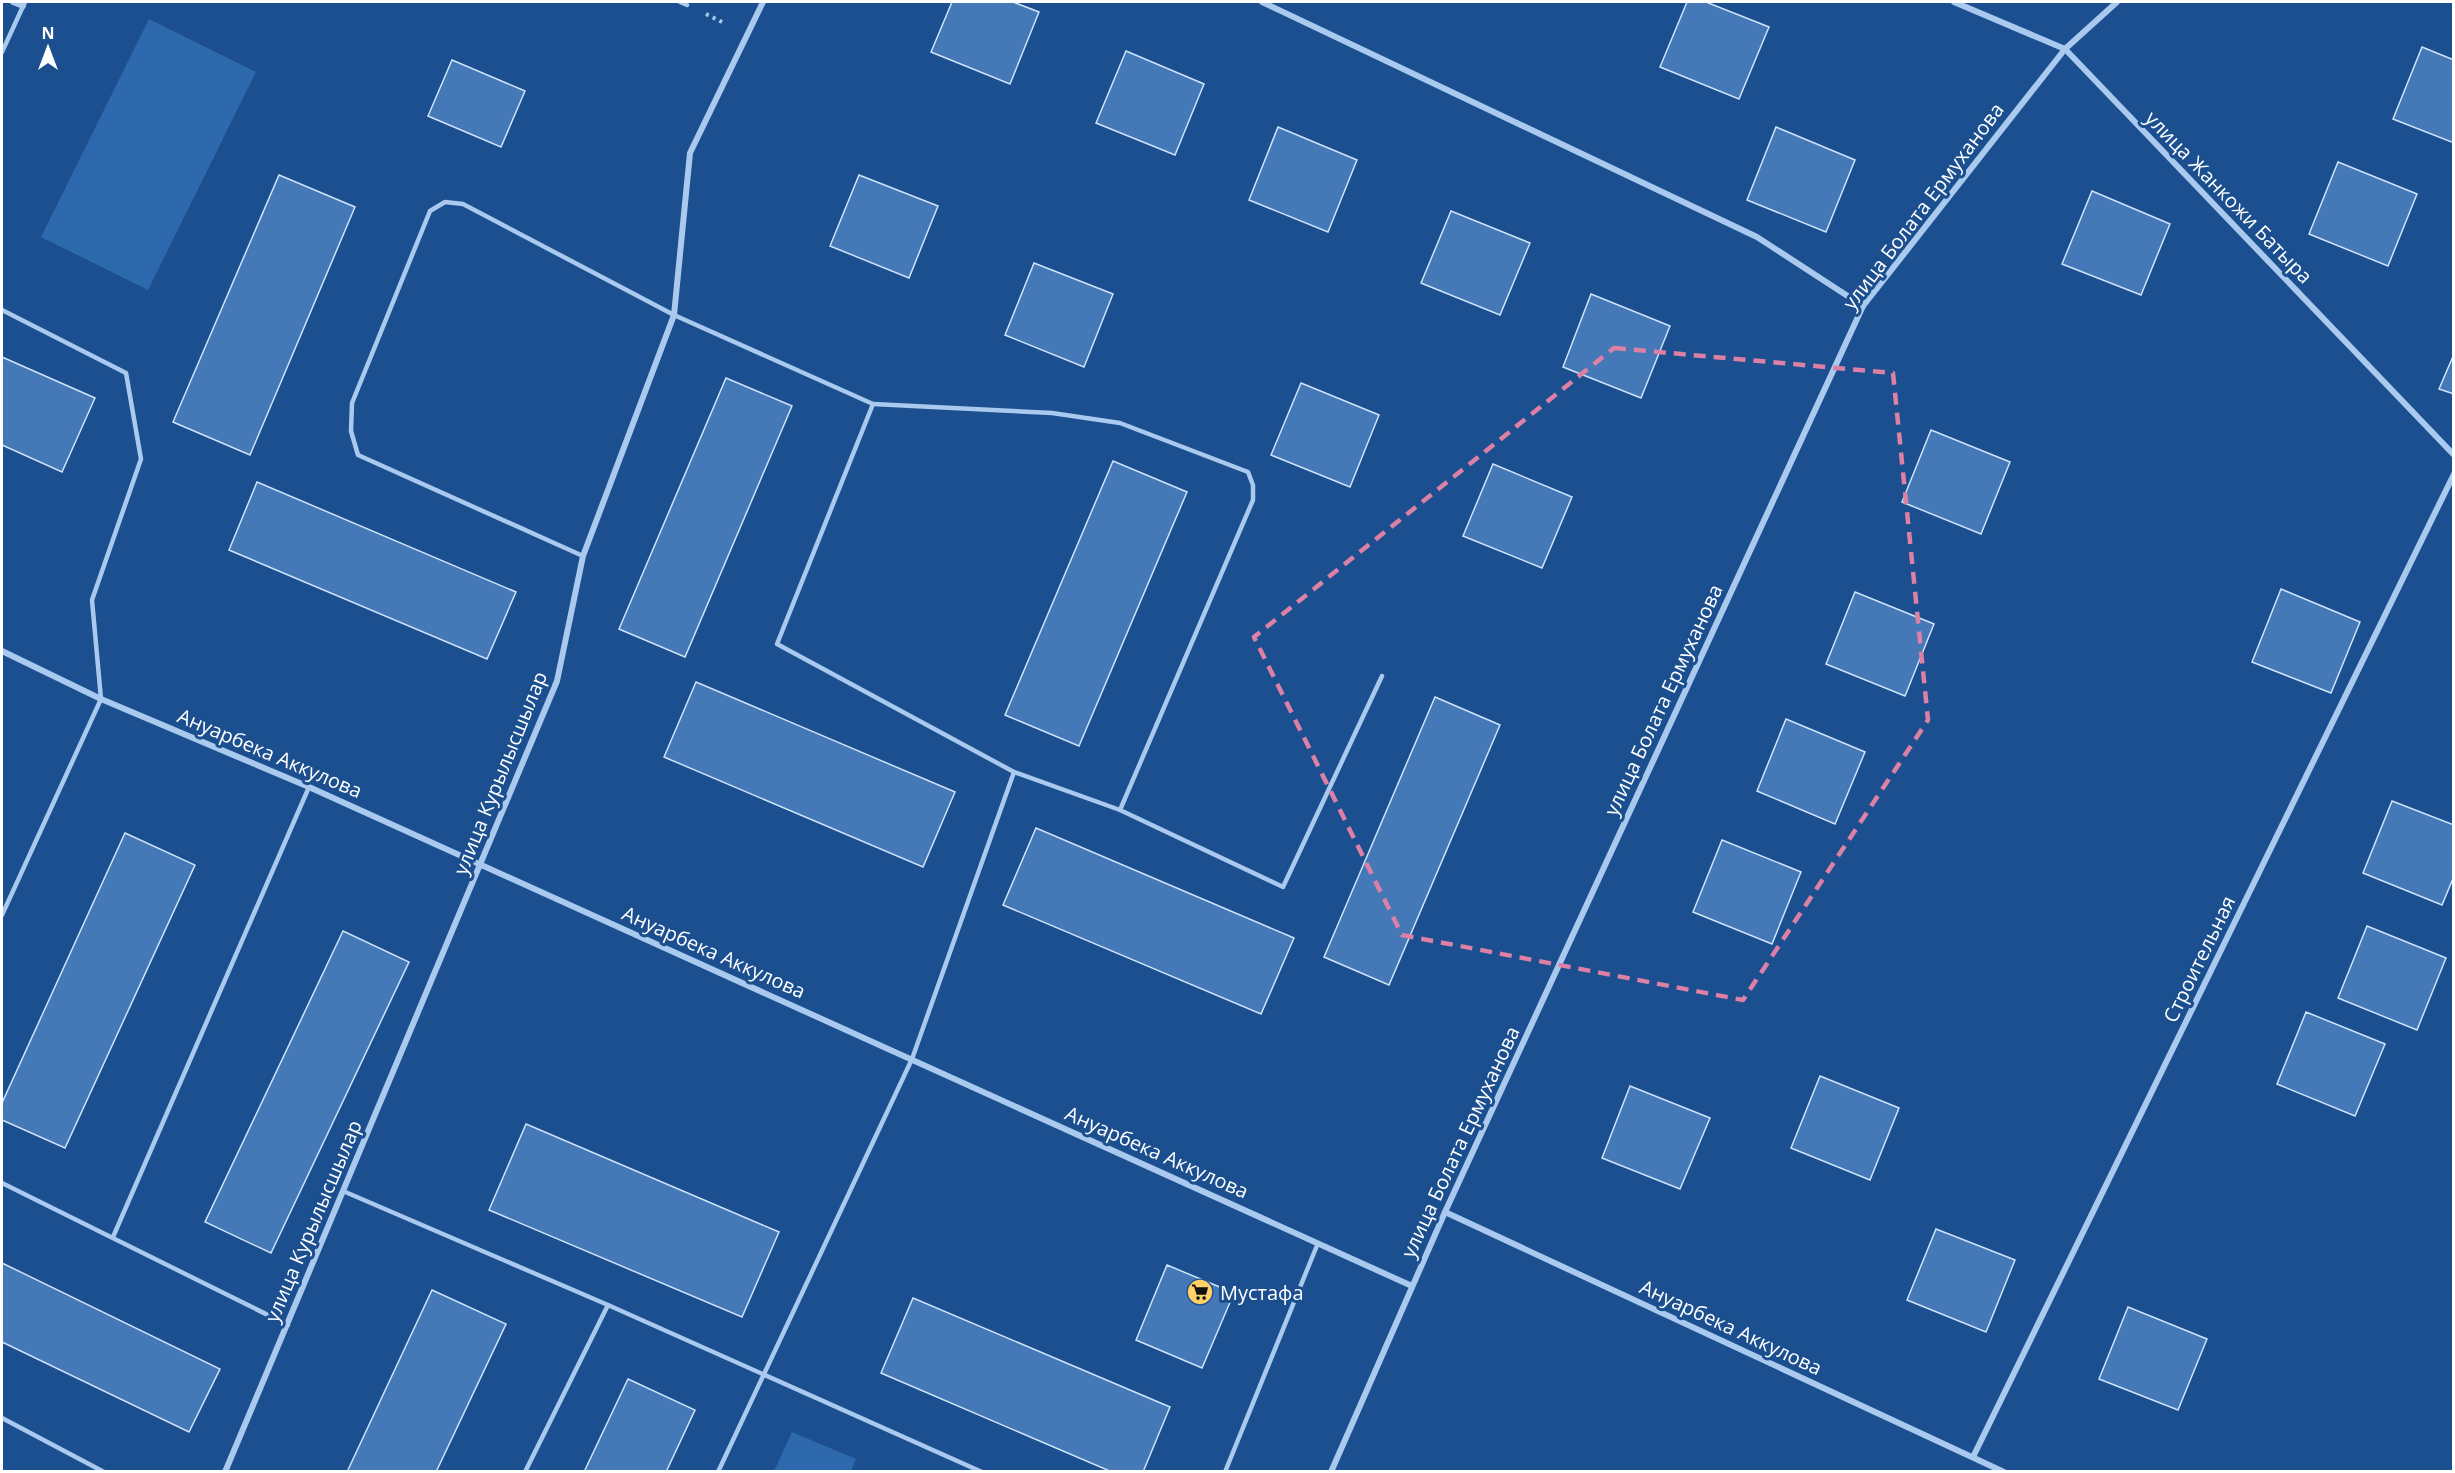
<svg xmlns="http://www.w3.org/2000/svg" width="2455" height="1473" font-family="'Open Sans',sans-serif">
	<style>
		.green { fill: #2e69ad }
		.building { fill: #4478b7; stroke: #cfe3fa; stroke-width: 1.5 }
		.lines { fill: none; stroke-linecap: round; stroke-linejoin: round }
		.path { stroke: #a9c9ee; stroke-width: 4; stroke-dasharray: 3 4.5; stroke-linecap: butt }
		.service { stroke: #a9c9ee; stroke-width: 4.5 }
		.minor { stroke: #a9c9ee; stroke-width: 6 }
		.marked { fill: none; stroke: #dd80a5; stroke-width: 4.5; stroke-dasharray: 12 8; stroke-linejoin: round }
		.labels { text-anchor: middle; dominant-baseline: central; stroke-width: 6; stroke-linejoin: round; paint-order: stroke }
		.street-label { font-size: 20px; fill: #fff; stroke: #1b4f8f }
		.poi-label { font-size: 20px; fill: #fff; stroke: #1b4f8f; text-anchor: start }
	</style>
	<rect width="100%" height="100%" fill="#1b4f8f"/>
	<g class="green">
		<path d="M149,19l107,53 -108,218 -107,-53z"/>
		<path d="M792,1432l64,27 -5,12h-77z"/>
	</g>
	<g class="building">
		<path d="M952,2h61l26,10 -29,72 -79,-32z"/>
		<path d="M1687,2h19l63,25 -30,72 -79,-32z"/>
		<path d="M2422,47l32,13v83l-61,-24z"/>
		<path d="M1126,51l78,33 -29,71 -79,-32z"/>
		<path d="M452,60l73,31 -24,56 -73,-31z"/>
		<path d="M1278,127l79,33 -29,72 -79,-32z"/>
		<path d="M1776,127l79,33 -29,72 -79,-32z"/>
		<path d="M2338,162l79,32 -29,72 -79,-32z"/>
		<path d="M279,175l76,32 -105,248 -77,-33z"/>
		<path d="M859,175l79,31 -29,72 -79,-32z"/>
		<path d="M2092,191l78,33 -29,71 -79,-31z"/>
		<path d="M1451,211l79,32 -30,72 -79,-32z"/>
		<path d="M1034,263l79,31 -29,73 -79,-32z"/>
		<path d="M1591,294l79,32 -29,72 -78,-31z"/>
		<path d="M2454,354v40l-15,-5z"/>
		<path d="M2,357l93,41 -33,74 -60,-27z"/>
		<path d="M726,378l66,28 -107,251 -66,-28z"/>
		<path d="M1301,383l78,32 -29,72 -79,-32z"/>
		<path d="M1931,430l79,32 -29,72 -79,-32z"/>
		<path d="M1113,461l74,31 -108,254 -74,-31z"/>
		<path d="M1493,464l79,33 -30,71 -79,-32z"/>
		<path d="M257,482l259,110 -29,67 -258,-109z"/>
		<path d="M2281,589l79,33 -29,71 -79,-31z"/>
		<path d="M1855,592l79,32 -29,72 -79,-32z"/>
		<path d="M696,682l259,110 -32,75 -259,-110z"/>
		<path d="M1435,697l65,28 -111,260 -65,-28z"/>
		<path d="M1786,719l79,33 -30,72 -78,-33z"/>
		<path d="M2392,801l62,24v51l-12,29 -79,-32z"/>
		<path d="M1036,828l258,110 -33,76 -258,-109z"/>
		<path d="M125,833l70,32 -130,283 -63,-28v-17z"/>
		<path d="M1722,840l79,32 -29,72 -79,-32z"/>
		<path d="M2367,926l79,32 -29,72 -79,-32z"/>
		<path d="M343,931l66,31 -138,291 -66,-31z"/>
		<path d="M2306,1012l79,32 -30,72 -78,-32z"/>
		<path d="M1820,1076l79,32 -29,72 -79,-32z"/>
		<path d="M1630,1086l80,32 -30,71 -78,-31z"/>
		<path d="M526,1124l253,108 -37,85 -253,-107z"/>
		<path d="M1936,1229l79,31 -29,72 -79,-32z"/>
		<path d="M2,1263l218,106 -31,63 -187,-90z"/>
		<path d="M1167,1265l67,28 -32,75 -66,-28z"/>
		<path d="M432,1290l74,34 -70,148h-89z"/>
		<path d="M913,1298l257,109 -27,65h-31l-231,-99z"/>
		<path d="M2128,1307l79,32 -29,71 -79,-31z"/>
		<path d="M628,1379l67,31 -29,62h-82z"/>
	</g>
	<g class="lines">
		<path class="path" d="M706,14l20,10"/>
		<g class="service">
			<path d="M680,2l7,3"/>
			<path d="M2,52l23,-50"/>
			<path d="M2,310l124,63 15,86 -49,141 9,99 -99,216"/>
			<path d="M873,404l179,9 68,10 128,49 5,13v15l-133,310 -106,-38"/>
			<path d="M583,556l-225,-101 -7,-24 1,-28 78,-192 15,-9 18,2 211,111 199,89 -96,240 237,128 -102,287 -194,413"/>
			<path d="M1120,810l163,77 99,-211"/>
			<path d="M2,1183l286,142"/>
			<path d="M343,1191l265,114 374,167"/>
			<path d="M113,1237l196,-450"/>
			<path d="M2,1418l102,54"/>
			<path d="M525,1472l83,-167"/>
			<path d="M1225,1472l93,-229"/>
		</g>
		<g class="minor">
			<path d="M13,2l10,4"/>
			<path d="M1262,2l495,235 106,69"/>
			<path d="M1954,2l111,47 389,406"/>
			<path d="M2,651l99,48 208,88 1103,499"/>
			<path d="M1445,1212l559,260"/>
			<path d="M1973,1457l481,-983"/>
			<path d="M225,1472l332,-791 26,-125 91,-241 16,-162 73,-151"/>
			<path d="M1331,1472l114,-260 418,-906 202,-257 52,-47"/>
		</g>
	</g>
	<path class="marked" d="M1614,348l279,25 35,347 -185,280 -341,-65 -148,-298z"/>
	<defs>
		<g id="supermarket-disc" transform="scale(1.35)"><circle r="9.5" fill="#ffd166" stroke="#1b4f8f"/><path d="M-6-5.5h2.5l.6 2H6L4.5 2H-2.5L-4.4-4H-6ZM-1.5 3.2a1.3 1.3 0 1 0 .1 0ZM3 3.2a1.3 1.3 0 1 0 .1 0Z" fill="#111"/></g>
	</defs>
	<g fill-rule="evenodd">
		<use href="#supermarket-disc" x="1200" y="1292"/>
	</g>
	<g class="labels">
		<g class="street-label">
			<text transform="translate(2229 197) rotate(46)">улица Жанкожи Батыра</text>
			<text transform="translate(1923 206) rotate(-53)">улица Болата Ермуханова</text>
			<text transform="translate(1663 700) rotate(-65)">улица Болата Ермуханова</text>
			<text transform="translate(270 753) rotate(23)">Ануарбека Аккулова</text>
			<text transform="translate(500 773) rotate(-68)">улица Курылысшылар</text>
			<text transform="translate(714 952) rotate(24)">Ануарбека Аккулова</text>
			<text transform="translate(2199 959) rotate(-64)">Строительная</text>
			<text transform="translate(1460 1142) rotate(-65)">улица Болата Ермуханова</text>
			<text transform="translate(1157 1152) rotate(24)">Ануарбека Аккулова</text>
			<text transform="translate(313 1221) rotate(-67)">улица Курылысшылар</text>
			<text transform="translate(1731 1327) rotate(25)">Ануарбека Аккулова</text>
		</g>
		<g class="poi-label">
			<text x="1220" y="1292">Мустафа</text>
		</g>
	</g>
	<rect width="2455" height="1473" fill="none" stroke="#ffffff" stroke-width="6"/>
	<g transform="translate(48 48)" stroke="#1b4f8f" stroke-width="4.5" paint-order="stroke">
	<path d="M0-4.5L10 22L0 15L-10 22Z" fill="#ffffff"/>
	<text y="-9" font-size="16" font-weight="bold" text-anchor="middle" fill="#ffffff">N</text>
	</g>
</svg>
